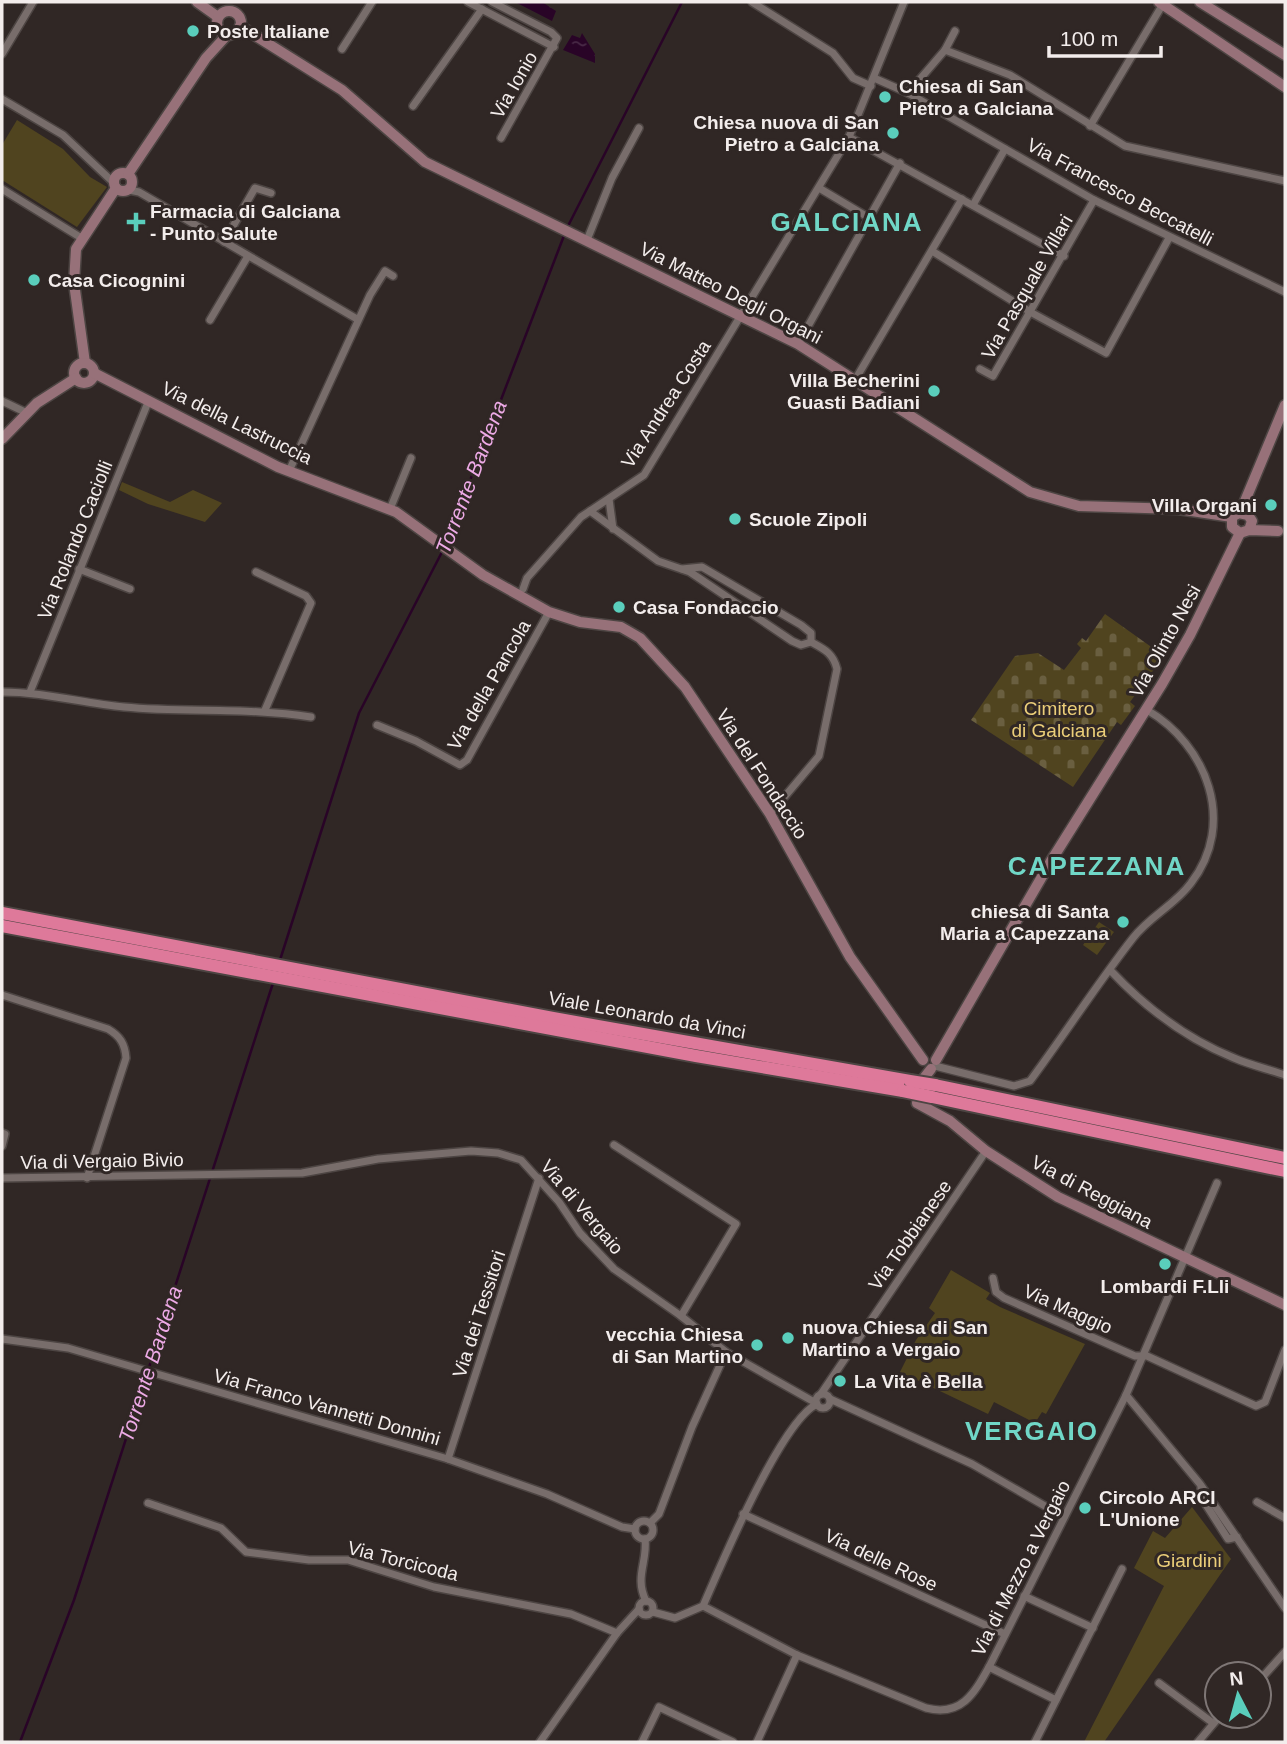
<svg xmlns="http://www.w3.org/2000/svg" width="1287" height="1744" font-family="Arial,sans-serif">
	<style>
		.green { fill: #50441f }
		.cemetery { fill: url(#cemetery-stones) }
		.water { fill: url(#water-ripples) }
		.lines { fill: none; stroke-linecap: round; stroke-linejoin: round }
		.stream { stroke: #290427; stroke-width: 2.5 }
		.street-casing { stroke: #4d4543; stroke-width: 10 }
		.secondary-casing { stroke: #4d4543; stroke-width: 13 }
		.highway-casing { stroke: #4d4543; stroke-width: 16 }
		.street { stroke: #786d6b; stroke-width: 7 }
		.secondary { stroke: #977179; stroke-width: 10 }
		.highway { stroke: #de799a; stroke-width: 12 }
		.highway-bridge-casing { stroke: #4d4543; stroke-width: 16; stroke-linecap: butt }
		.highway-bridge { stroke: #de799a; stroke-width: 12 }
		.poi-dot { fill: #5acebc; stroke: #302725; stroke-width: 2.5 }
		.labels { text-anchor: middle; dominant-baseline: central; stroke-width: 6; stroke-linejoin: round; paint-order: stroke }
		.poi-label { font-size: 19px; font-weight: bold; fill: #f3edec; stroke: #302725; text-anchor: start }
		.street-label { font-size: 19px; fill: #f3edec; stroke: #302725 }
		.park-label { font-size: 19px; fill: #ebce79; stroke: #302725 }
		.water-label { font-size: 21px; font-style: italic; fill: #edaae6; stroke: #302725 }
		.district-label { font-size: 26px; font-weight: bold; letter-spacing: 2px; fill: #70d7c7; stroke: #302725 }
	</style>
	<defs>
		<pattern id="cemetery-stones" width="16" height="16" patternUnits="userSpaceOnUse" patternTransform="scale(1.75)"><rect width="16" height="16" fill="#50441f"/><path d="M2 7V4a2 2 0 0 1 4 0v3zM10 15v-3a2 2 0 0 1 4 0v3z" fill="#6a5f40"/></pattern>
		<pattern id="water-ripples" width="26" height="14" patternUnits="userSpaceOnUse" patternTransform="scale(1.75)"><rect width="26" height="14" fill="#290427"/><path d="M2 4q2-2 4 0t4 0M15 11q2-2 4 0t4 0" fill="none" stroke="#482946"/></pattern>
	</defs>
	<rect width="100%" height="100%" fill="#302725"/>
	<g class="green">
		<path d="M17,120l46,29 27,28 17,10 -30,40 -75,-47v-35z"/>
		<path d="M122,482l48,20 23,-12 29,13 -17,19 -57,-18 -29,-14z"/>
		<path d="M1099,922l15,10 -17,23 -14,-10z"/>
		<path d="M951,1270l39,23 -4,6 14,8 85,37 -39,70 -4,-2 -7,11 -41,-21 -6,12 -88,-42 16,-32 19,-27 -6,-5z"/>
		<path d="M1192,1507l39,52 -127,183h-20l80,-156 -30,-18 19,-37 12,7z"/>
	</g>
	<path class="cemetery" d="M1105,614l59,42 -34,46 5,4 -14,19 -4,-3 -44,65 -102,-67 44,-64 23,-3 26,17 17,-22 -4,-4 5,-6 4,3z"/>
	<g class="water">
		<path d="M515,2h27l14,9 -4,10z"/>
		<path d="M582,33l13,21v9l-32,-13 9,-15 8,3z"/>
	</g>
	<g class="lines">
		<g class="stream">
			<path d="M568,226l114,-224"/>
			<path d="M446,543l119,-310"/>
			<path d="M280,960l79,-247 84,-163"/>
			<path d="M20,1742l54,-142 199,-617"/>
		</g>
		<g class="street-casing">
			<g id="street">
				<path d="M468,2l86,45"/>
				<path d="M492,2l59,30 6,6 -56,100"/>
				<path d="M752,2l81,51 20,25 18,8"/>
				<path d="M342,49l30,-47"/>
				<path d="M945,50l10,-19"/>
				<path d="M2,54l31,-52"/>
				<path d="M874,78l34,15 186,107 191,92"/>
				<path d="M908,93l37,-43 65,25 115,71 160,35"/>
				<path d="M2,99l61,36 51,48"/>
				<path d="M413,106l69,-97"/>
				<path d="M1090,126l73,-122"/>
				<path d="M849,137l215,119"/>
				<path d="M819,188l52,31"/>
				<path d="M2,189l81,50"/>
				<path d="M129,190l10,2 218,127"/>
				<path d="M973,205l32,-56"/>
				<path d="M587,240l25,-62 27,-50"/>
				<path d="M224,242l31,-54 16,5"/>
				<path d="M932,251l100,62 74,40 63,-115"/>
				<path d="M210,320l38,-64"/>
				<path d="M798,344l102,-181"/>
				<path d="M980,369l13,7 101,-176"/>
				<path d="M855,380l107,-181"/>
				<path d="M2,401l25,12"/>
				<path d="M289,471l81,-176 15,-24 8,5"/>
				<path d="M609,499l4,30"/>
				<path d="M390,509l21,-51"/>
				<path d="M590,511l68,50 32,11 102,69 9,4 10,-3c13,7 22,11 26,27l-18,87 -49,58"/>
				<path d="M79,569l51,20"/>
				<path d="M682,569l20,-2 99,58 10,8v9"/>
				<path d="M256,572l50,24 5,7 -46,107"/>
				<path d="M523,589l4,-11 54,-61 63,-42 205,-338 55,-135"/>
				<path d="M2,692c42,0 80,11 122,15 62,6 124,0 187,10"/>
				<path d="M30,692l119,-292"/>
				<path d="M377,725l39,16 44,24 7,-5 82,-148"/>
				<path d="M1111,971c34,36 76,68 123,87 16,7 34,11 51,17"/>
				<path d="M2,995l106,34c12,7 17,15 18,29l-39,120"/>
				<path d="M935,1066l79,20 16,-5c35,-47 67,-97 103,-143 17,-22 42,-33 58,-55 46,-60 16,-138 -44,-173"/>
				<path d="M2,1133l3,1 -3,12"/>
				<path d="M614,1145l122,79 -55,92"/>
				<path d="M2,1178l300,-5 76,-14 93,-8 27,2 23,7 38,42 21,31 34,36 67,47 45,36 90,51"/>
				<path d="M993,1278l3,14 8,6 131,58h12l109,50 9,-4 20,-52"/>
				<path d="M2,1339l66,9 380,111 99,35 75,33 13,2"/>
				<circle cx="823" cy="1401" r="7"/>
				<path d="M821,1394l165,-243"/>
				<path d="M1126,1395l74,89 85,124"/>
				<path d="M830,1399l142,65 92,53"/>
				<path d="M448,1459l91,-281"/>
				<path d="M1201,1488l2,12 25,39 9,-2"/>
				<path d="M1257,1502l28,16"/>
				<path d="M148,1503l73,25 25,24 63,8h39l86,27 137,27 46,19"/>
				<path d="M743,1514l262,120"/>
				<circle cx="644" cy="1530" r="9"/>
				<path d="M650,1523l9,-9 33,-87 34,-75"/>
				<path d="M645,1539c3,22 -11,38 1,62"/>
				<path d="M1024,1596l69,32"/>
				<circle cx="646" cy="1608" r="7"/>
				<path d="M703,1606l94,49 129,53c35,9 48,-14 63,-41l137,-272 91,-212"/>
				<path d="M653,1612l22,6 28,-12c18,-41 78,-185 114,-202"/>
				<path d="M989,1667l67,33"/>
				<path d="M1259,1681l26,-29"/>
				<path d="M1159,1683l54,40"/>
				<path d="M540,1742l77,-109 22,-24"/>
				<path d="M642,1742l17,-35 74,35"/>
				<path d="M757,1742l40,-87"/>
				<path d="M1035,1742l87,-173"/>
				<path d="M1198,1742l22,-26"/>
			</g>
		</g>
		<g class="secondary-casing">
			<g id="secondary">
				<path d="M197,2l21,15"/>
				<path d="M1159,2l126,85"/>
				<path d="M1200,2l85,53"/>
				<circle cx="229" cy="23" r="12"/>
				<path d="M240,26l102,64 83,72 373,182 232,148 49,14 99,3 54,8"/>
				<circle cx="123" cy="182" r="9"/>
				<path d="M128,174l78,-116 21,-23"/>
				<path d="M85,363l-11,-80 2,-34 40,-61"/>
				<circle cx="84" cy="373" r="10"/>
				<path d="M94,373l184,94 118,45 87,63 66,37 31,10 41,5 19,11 45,49 85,127 80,143 73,103"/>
				<path d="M2,439l35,-36 39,-25"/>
				<path d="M1240,513l45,-108"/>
				<path d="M1249,530l3,-9 -4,-6 -9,-2 -7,4v10l8,6 9,-3 29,1"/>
				<path d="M936,1060l115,-199 111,-177 28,-49 50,-102"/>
				<path d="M931,1069l-7,9 -7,25 33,18 36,30 72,46 227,108"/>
			</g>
		</g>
		<g class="highway-casing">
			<g id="highway">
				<path d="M2,913l551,105 357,63"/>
				<path d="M2,926l694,130 207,35"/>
				<path d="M935,1085l350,73"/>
				<path d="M932,1097l353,74"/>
			</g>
		</g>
		<use href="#street" class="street"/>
		<use href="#secondary" class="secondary"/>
		<use href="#highway" class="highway"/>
		<g class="highway-bridge-casing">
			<g id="highway-bridge">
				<path d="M910,1081l25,4"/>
				<path d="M903,1091l29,6"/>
			</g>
		</g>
		<use href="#highway-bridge" class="highway-bridge"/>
	</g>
	<g class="poi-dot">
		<circle cx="193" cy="31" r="7"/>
		<circle cx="885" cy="97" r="7"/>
		<circle cx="893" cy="133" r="7"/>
		<path d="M132.5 211.5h7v7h7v7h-7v7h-7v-7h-7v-7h7z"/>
		<circle cx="34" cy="280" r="7"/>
		<circle cx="934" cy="391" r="7"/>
		<circle cx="1271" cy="505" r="7"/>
		<circle cx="735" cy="519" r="7"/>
		<circle cx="619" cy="607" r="7"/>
		<circle cx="1123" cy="922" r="7"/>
		<circle cx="1165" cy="1264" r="7"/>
		<circle cx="788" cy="1338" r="7"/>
		<circle cx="757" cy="1345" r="7"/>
		<circle cx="840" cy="1381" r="7"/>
		<circle cx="1085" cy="1508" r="7"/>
	</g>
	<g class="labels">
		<g class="poi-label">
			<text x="207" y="31">Poste Italiane</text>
			<text x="899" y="86">Chiesa di San<tspan x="899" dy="22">Pietro a Galciana</tspan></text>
			<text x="879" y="122" text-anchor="end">Chiesa nuova di San<tspan x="879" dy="22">Pietro a Galciana</tspan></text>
			<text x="150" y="211">Farmacia di Galciana<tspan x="150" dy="22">- Punto Salute</tspan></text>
			<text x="48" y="280">Casa Cicognini</text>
			<text x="920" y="380" text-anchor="end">Villa Becherini<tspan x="920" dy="22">Guasti Badiani</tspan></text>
			<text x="1257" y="505" text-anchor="end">Villa Organi</text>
			<text x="749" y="519">Scuole Zipoli</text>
			<text x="633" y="607">Casa Fondaccio</text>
			<text x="1109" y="911" text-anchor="end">chiesa di Santa<tspan x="1109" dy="22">Maria a Capezzana</tspan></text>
			<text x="1165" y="1286" text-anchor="middle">Lombardi F.Lli</text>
			<text x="802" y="1327">nuova Chiesa di San<tspan x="802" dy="22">Martino a Vergaio</tspan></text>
			<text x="743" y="1334" text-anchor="end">vecchia Chiesa<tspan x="743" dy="22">di San Martino</tspan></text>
			<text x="854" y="1381">La Vita è Bella</text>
			<text x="1099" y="1497">Circolo ARCI<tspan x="1099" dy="22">L'Unione</tspan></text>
		</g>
		<g class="street-label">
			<text transform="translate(514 85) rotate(-60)">Via Ionio</text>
			<text transform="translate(1120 192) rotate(28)">Via Francesco Beccatelli</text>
			<text transform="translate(1027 287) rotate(-60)">Via Pasquale Villari</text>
			<text transform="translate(731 293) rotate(27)">Via Matteo Degli Organi</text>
			<text transform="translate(666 404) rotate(-57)">Via Andrea Costa</text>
			<text transform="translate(237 423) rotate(26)">Via della Lastruccia</text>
			<text transform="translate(75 540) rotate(-68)">Via Rolando Caciolli</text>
			<text transform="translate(1165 641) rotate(-61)">Via Olinto Nesi</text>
			<text transform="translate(489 685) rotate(-60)">Via della Pancola</text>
			<text transform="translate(762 774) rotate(57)">Via del Fondaccio</text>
			<text transform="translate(647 1015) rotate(10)">Viale Leonardo da Vinci</text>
			<text transform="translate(102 1161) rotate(-1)">Via di Vergaio Bivio</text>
			<text transform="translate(1092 1192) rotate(28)">Via di Reggiana</text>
			<text transform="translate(582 1207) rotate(50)">Via di Vergaio</text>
			<text transform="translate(910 1235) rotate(-55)">Via Tobbianese</text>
			<text transform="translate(1068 1309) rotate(24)">Via Maggio</text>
			<text transform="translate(479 1314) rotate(-72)">Via dei Tessitori</text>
			<text transform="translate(327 1407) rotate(16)">Via Franco Vannetti Donnini</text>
			<text transform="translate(881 1560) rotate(25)">Via delle Rose</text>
			<text transform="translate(403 1561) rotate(14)">Via Torcicoda</text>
			<text transform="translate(1021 1568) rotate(-63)">Via di Mezzo a Vergaio</text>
		</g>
		<g class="park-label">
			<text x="1059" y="708">Cimitero<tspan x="1059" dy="22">di Galciana</tspan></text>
			<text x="1189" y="1560">Giardini</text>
		</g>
		<g class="water-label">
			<text transform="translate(471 477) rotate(-69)">Torrente Bardena</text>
			<text transform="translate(150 1364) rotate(-72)">Torrente Bardena</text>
		</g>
		<g class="district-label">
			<text x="847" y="222">GALCIANA</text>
			<text x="1097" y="866">CAPEZZANA</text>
			<text x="1032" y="1431">VERGAIO</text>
		</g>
	</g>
	<rect width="1287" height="1744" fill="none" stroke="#f3edec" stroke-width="7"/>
	<g transform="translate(1238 1695) rotate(354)"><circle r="33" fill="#302725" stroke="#7e7675" stroke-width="2"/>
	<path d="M0-5L12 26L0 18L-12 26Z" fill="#5acebc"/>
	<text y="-10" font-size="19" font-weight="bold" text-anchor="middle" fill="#f3edec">N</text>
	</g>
	<path d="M1049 46v10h112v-10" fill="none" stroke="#f3edec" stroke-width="3.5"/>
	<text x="1060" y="46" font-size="21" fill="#f3edec" stroke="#302725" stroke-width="5" paint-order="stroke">100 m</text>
</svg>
